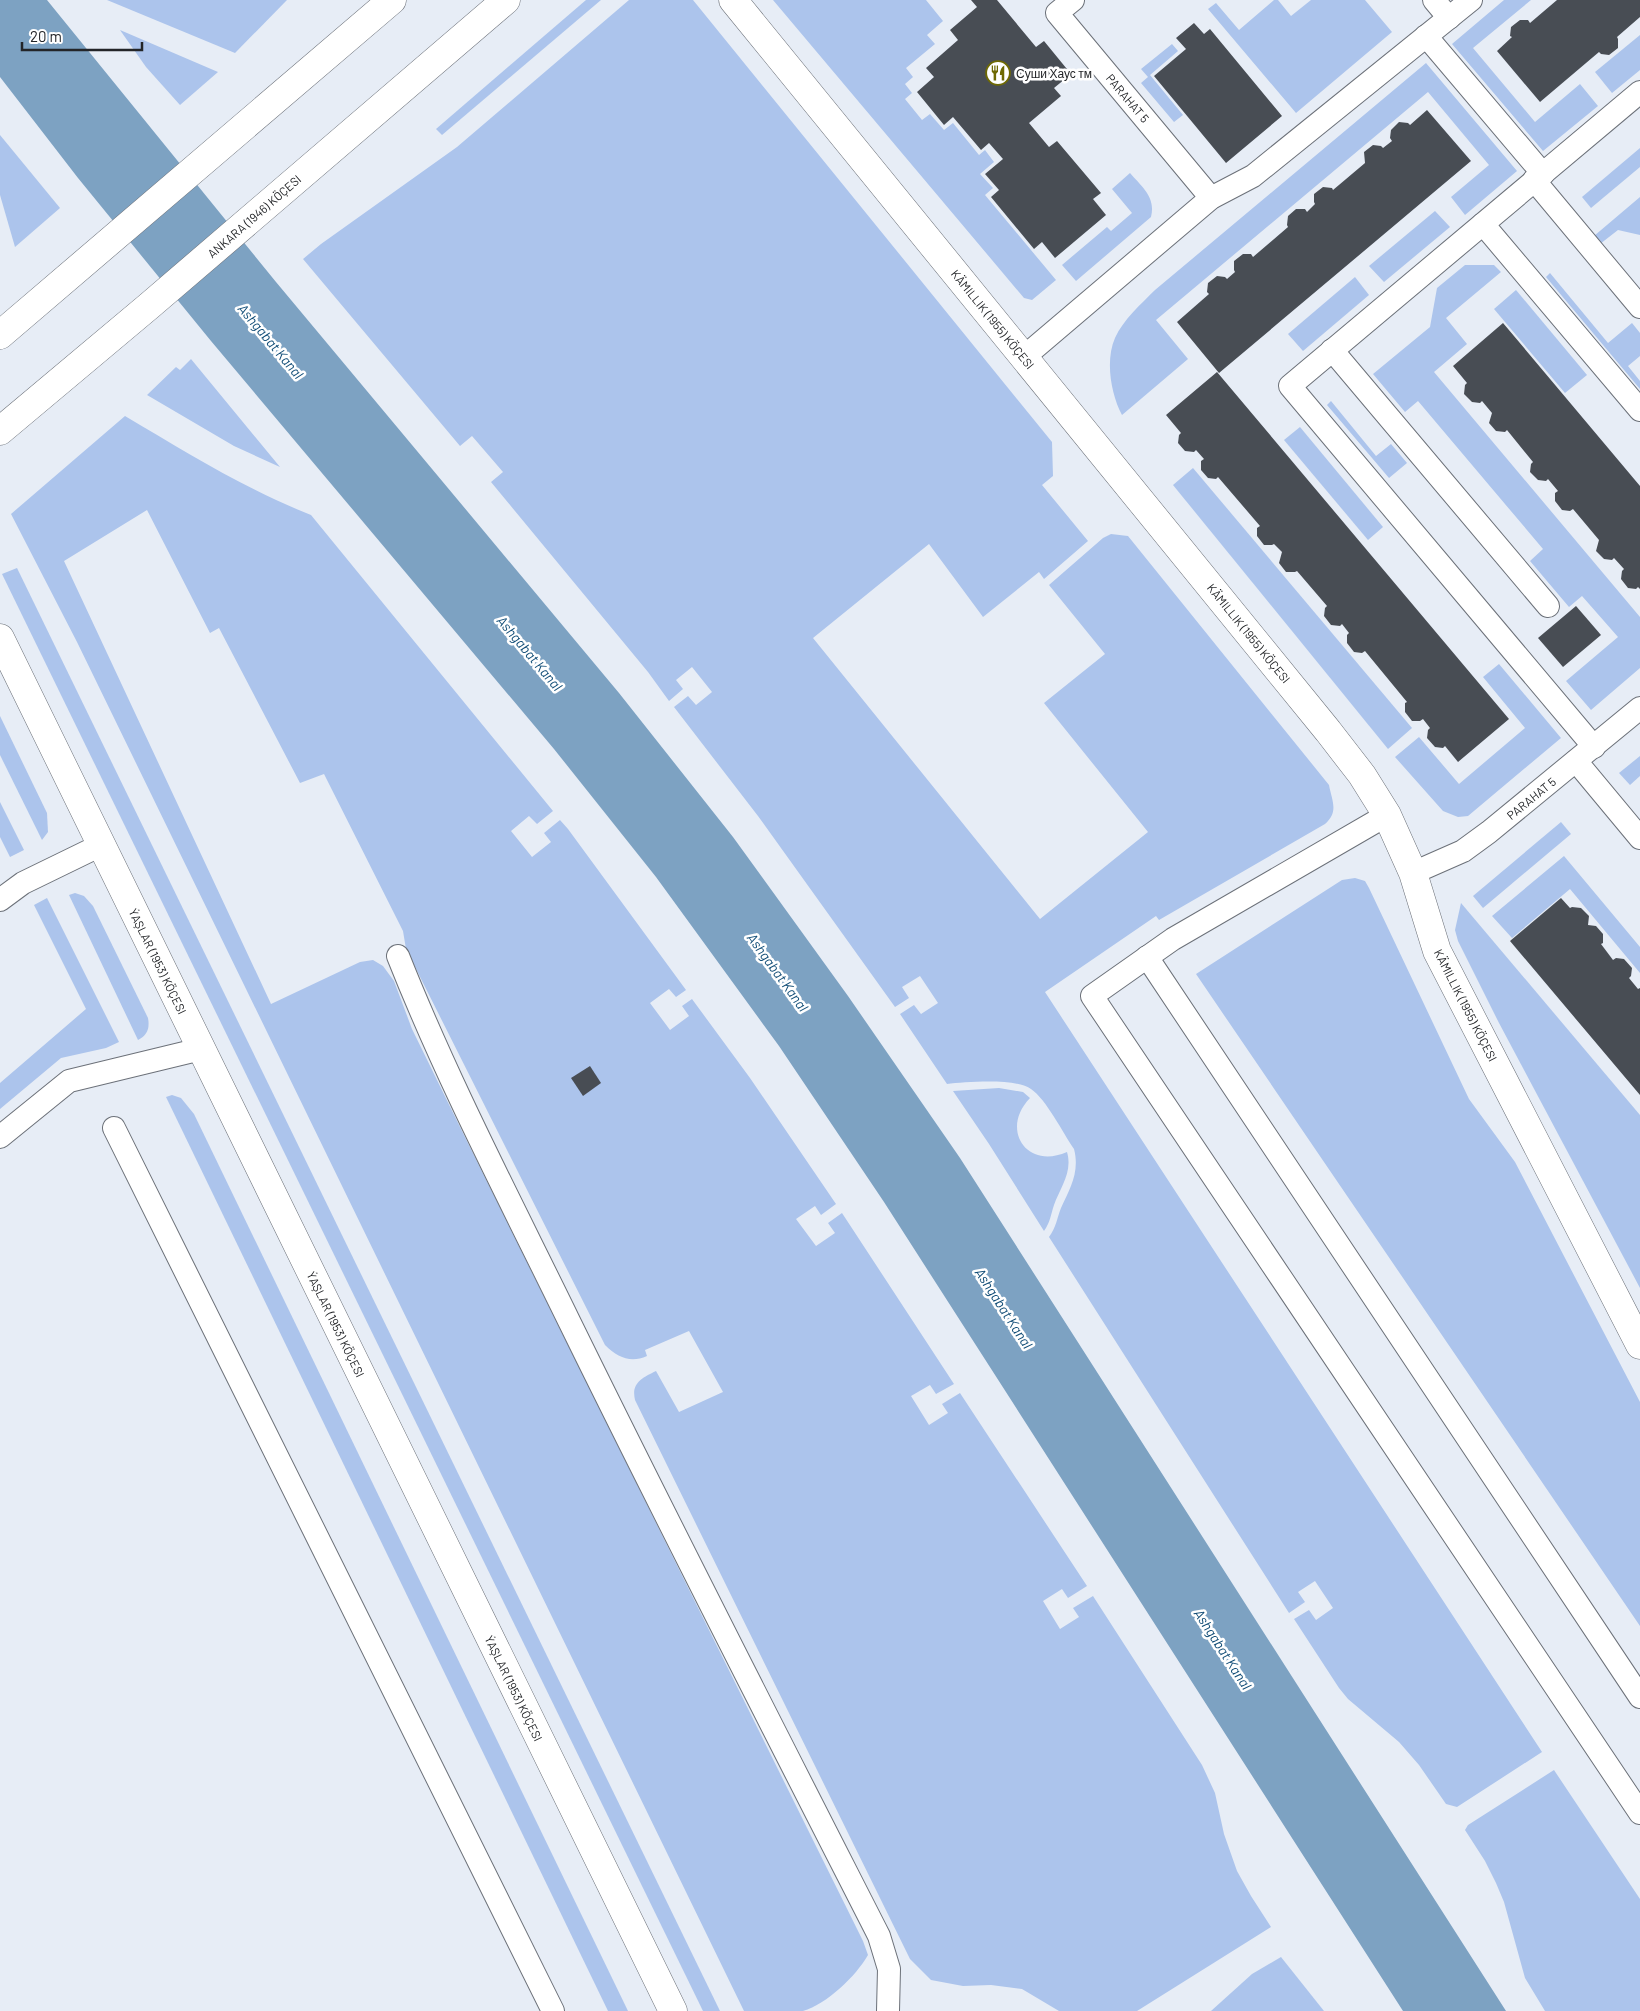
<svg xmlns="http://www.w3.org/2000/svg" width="1640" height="2011" font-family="Barlow,sans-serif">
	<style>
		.green { fill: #acc4ec }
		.water { fill: #7da2c2 }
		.building { fill: #484d54 }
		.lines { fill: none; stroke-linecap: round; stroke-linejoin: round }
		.service-casing { stroke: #6c7179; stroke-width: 24 }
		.minor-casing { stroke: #6c7179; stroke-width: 29 }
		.secondary-casing { stroke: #6c7179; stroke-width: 29 }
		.service { stroke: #fff; stroke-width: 22 }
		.minor { stroke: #fff; stroke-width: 28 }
		.secondary { stroke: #fff; stroke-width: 28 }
		.labels { text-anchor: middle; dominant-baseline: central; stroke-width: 5; stroke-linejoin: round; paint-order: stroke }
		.poi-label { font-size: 12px; fill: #232528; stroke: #fff; text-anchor: start }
		.street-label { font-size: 12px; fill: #232528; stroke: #fff }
		.water-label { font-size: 14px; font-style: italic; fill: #114d77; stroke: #fff }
	</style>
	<rect width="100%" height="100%" fill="#e7edf6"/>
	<g class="green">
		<path d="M107,0h180l-52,53z"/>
		<path d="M586,0h15l-159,135 -6,-6z"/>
		<path d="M629,0h64l359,442 1,34 -11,9 46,56 -44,38 -5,-7 -56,45 -54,-73 -116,94 227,281 108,-87 -104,-129 61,-49 -56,-69 54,-47 8,-4 17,2 201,249c3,16 10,27 -4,39l-166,96 -3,-4 -111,76 497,760 -85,55 -11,-3 -27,-39 -20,-23 -51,-43 -9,-11 -45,-69 15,-9 7,10 17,-12 -18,-27 -17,11 7,10 -16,11 -240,-376c7,-9 8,-19 12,-29 9,-19 19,-36 13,-59 -11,-16 -28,-50 -43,-60 -14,-11 -65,-7 -84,-5l-47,-70 14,-9 7,9 17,-11 -18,-27 -18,11 7,11 -14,9 -137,-191 -84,-109 14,-11 8,9 16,-13 -20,-25 -16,13 7,9 -14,12 -21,-29 -157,-190 12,-10 -31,-36 -12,10 -157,-187 18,-15 136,-97z"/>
		<path d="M773,0h153l17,21 -16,14 8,9 -29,24 7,9 -8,7 7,9 -7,6 17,21 8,-6 14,16 9,-7 26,32 6,-5 9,12 -14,12 13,14 -8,7 71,85 -24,20 -8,-2z"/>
		<path d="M1274,0h4l13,16 20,-16h54l27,32 -96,81 -88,-104 8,-6 23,27z"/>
		<path d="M1504,0h27l-58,48 62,74 45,-38 18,22 -55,45 -91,-107z"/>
		<path d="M120,30l98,42 -38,33 -34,-38z"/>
		<path d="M1640,35v35l-28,23 -17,-21z"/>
		<path d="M1172,44l6,7 -28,24 33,40 -9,7 -33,-39 7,-6 -7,-8z"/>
		<path d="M1426,63l91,108 -52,44 -14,-18 38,-32 -61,-73 -272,228 32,39 -66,56c-11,-21 -17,-54 -7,-77 8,-18 26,-34 40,-48z"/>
		<path d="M0,135l60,73 -45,39 -15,-52z"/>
		<path d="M1640,148v19l-49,41 -9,-11z"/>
		<path d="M1130,173c12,14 26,24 21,44l-75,64 -14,-16 45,-38 4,4 21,-18 -20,-24z"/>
		<path d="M1640,197v38l-22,-5 -18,14 -6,-8z"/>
		<path d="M1435,211l15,16 -66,55 -15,-16z"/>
		<path d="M1465,265h29l7,7 -55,46 21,26 -33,28 206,245v51l-49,42 -25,-29 52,-44 -36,-41 -13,11 -39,-46 13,-12 -125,-148 -13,11 -32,-38 57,-47 7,-39z"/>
		<path d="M1550,273l58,70 24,-20 8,10v23l-12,10 12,15v8l-94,-112z"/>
		<path d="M1355,277l14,18 -66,56 -15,-17z"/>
		<path d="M1516,290l71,85 -22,18 -71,-84z"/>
		<path d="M191,359l89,108 -46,-21 -87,-51 29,-28 4,3z"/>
		<path d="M1331,401l45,55 15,-12 16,19 -18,15 -62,-73z"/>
		<path d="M125,416c61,36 120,73 186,99l242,296 -16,13 -8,-8 -18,15 21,26 19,-15 -7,-9 16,-13 8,9 118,161 -10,7 -7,-8 -19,14 20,27 19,-14 -7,-10 10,-7 58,79 86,126 -15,11 -6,-9 -19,13 20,27 19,-13 -7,-10 14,-10 112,171 -18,10 -6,-9 -19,11 18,29 19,-12 -6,-9 18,-11 127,193 -19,12 -6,-9 -19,12 17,28 19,-12 -6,-9 20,-12 109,169 13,28 9,41 13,37 14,25 20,31 -134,84h-78l-37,-22 -31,-4 -28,1 -32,-6 -21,-21 -275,-559c-4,-17 7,-22 21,-29l23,41 44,-20 -34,-61 -44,19 2,6c-16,7 -29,2 -42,-11l-199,-396 -3,-18 -79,-157 -24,9 -81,-155 -9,5 -63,-123 -83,51 207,443 89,-42 13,-2 10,6 11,15 18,48 49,100 402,812 5,14c-12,21 -41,49 -65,56 -11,0 -45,0 -59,0l-667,-1369 -66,-128z"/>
		<path d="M1300,427l83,100 -15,13 -84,-100z"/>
		<path d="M1193,468l219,260 -24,21 -215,-264z"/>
		<path d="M17,568l703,1443h-17l-701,-1437z"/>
		<path d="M1499,664l62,74 -93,78 -10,1 -15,-6 -48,-54 24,-20 40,47 66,-56 -42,-51z"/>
		<path d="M0,716l47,97 1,19 -6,8 -42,-85z"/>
		<path d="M1640,756v20l-10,9 -11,-12z"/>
		<path d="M0,802l24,48 -14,7 -10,-20z"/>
		<path d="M1561,822l10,12 -88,74 -10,-12z"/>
		<path d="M1564,856l76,91v26l-70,-84 -58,49 -20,-22z"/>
		<path d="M1355,878l10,3 4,7 100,211 46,63 125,240v224l-444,-652 146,-94z"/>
		<path d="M75,893l9,3 9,10 55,112c2,11 -1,17 -10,22l-69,-145z"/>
		<path d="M47,898l72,144 -13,6 -45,10 -61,51v-26l86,-74 -52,-104z"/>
		<path d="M1461,903l179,212v173l-141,-265 -41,-82 -3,-11z"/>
		<path d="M999,1088l24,4 7,6c-30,31 -4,72 37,54 6,20 -7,36 -13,53 -3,9 -4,18 -10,26l-55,-87 -36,-53z"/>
		<path d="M172,1095l9,3 13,16 434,897h-20l-442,-914z"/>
		<path d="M1554,1770l86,129v112h-95l-20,-33 -21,-76 -8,-19 -11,-22 -20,-31 3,-5z"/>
		<path d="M1281,1957l43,54h-113l41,-37z"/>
	</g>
	<path class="water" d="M0,0h47l229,282 343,411 114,144 115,159 112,162 546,853h-103l-519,-809 -105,-156 -123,-169 -102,-128 -343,-408 -133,-163 -78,-101z"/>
	<g class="building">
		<path d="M971,0h26l39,47 8,-6 27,33 -17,14 7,8 -32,27 20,24 8,-6 44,52 -8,6 13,16 -51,43 -13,-16 -8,7 -43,-52 8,-7 -14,-16 18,-15 -14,-16 -8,7 -28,-33 -9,8 -27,-33 17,-15 -8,-9 32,-28 -8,-10 27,-23z"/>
		<path d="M1557,0h83v17l-23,20 1,2v9l-9,7 -8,-1 -2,-2 -59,50 -43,-51 15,-14 -2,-1 1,-9 9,-7h8l2,3z"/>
		<path d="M1194,23l10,11 6,-5 72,87 -56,47 -72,-87 32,-27 -10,-11z"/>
		<path d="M1427,110l44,51 -252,212 -42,-51 32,-28 -2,-2 1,-9 9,-7 8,1 2,2 8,-7 -1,-2v-9l9,-7h8l2,3 35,-30 -1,-2 1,-9 8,-7h9l2,3 8,-8 -1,-2v-8l9,-7 9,1 1,2 32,-27 -1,-11 9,-7 8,1 2,2 9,-7 -2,-3 1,-8 8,-8 9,1 2,2z"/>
		<path d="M1503,323l137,163v103l-2,-2 -2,2 -8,-1 -7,-9 1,-8 2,-2 -10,-11 -2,2 -8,-1 -8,-8 3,-11 -26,-31 -3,2 -8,-1 -7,-9v-8l3,-2 -10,-12 -2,2 -8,-1 -8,-8 1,-8 2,-2 -26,-32 -2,2 -9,-1 -7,-8 3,-10 -10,-12 -2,2 -8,-1 -8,-8 1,-9 2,-2 -14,-17z"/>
		<path d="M1217,372l292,347 -51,43 -13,-16 -2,2 -8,-1 -8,-9 1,-8 2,-2 -7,-9 -3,2h-8l-7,-9v-9l2,-1 -42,-51 -3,2 -8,-1 -7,-9v-8l2,-2 -7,-9 -2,2 -9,-1 -7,-9 1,-8 2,-2 -30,-35 -2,1h-9l-7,-9 3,-11 -8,-8 -2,1h-8l-7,-9v-8l3,-2 -42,-49 -2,2 -8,-1 -7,-8v-9l3,-2 -8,-9 -2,2 -9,-1 -7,-8 1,-8 2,-2 -15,-18z"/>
		<path d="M1576,606l25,29 -38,32 -25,-29z"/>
		<path d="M1561,898l9,10 2,-1 9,1 8,8 -1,9 8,1 7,8v9l-2,1 12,16 3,-2 8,1 8,9 -1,8 -2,2 9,11 2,-1v107l-130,-154z"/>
		<path d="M590,1066l11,17 -18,13 -12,-18z"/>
	</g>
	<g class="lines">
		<g class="service-casing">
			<g id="service">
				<path d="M1073,0l-16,13 154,185"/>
				<path d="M1434,0l15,18"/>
				<path d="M1426,36l117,138"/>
				<path d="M1534,180l106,127"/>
				<path d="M1483,224l157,186"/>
				<path d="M1332,350l216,256"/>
				<path d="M1024,357l187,-159 42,-22 218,-176"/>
				<path d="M1594,747l-304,-361 350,-294"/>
				<path d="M1576,761l64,77"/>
				<path d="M1387,815l-214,124 -81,57 548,817"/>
				<path d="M1413,873l50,-22 26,-19 151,-124"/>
				<path d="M0,900l23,-17 78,-38"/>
				<path d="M398,956c50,126 113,246 172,367 101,206 205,409 309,613l10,33 -1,42"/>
				<path d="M1147,957l493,740"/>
				<path d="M114,1128l439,883"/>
				<path d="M0,1137l69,-56 132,-32"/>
			</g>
		</g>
		<g class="minor-casing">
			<g id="minor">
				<path d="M733,0l595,731 34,44 25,40 26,58 24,78 203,394"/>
				<path d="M0,638l673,1373"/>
			</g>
		</g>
		<g class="secondary-casing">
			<g id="secondary">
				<path d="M0,335l392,-335"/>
				<path d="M0,431l149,-125 357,-306"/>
			</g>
		</g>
		<use href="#service" class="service"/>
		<use href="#minor" class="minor"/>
		<use href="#secondary" class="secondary"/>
	</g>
	<defs>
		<g id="restaurant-ring" transform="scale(1.25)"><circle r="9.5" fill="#fff" stroke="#6e6903" stroke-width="1.5"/><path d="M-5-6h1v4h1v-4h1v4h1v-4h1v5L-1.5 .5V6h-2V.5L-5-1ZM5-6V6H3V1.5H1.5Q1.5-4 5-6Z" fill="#6e6903"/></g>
	</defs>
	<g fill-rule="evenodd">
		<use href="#restaurant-ring" x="998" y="73"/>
	</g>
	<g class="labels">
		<g class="poi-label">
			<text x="1016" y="73">Суши Хаус тм</text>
		</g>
		<g class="street-label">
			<text transform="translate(1128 98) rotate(50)">PARAHAT 5</text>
			<text transform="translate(254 216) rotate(-41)">ANKARA (1946) KÖÇESI</text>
			<text transform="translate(993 319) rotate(51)">KÄMILLIK (1955) KÖÇESI</text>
			<text transform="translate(1249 633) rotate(51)">KÄMILLIK (1955) KÖÇESI</text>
			<text transform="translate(1531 798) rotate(-39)">PARAHAT 5</text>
			<text transform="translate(158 961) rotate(64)">ÝAŞLAR (1953) KÖÇESI</text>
			<text transform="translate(1466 1005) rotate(63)">KÄMILLIK (1955) KÖÇESI</text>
			<text transform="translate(336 1324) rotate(64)">ÝAŞLAR (1953) KÖÇESI</text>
			<text transform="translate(514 1688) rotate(64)">ÝAŞLAR (1953) KÖÇESI</text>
		</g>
		<g class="water-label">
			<text transform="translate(271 341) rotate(50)">Ashgabat Kanal</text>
			<text transform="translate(530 653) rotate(50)">Ashgabat Kanal</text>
			<text transform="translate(778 972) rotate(54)">Ashgabat Kanal</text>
			<text transform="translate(1004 1308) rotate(57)">Ashgabat Kanal</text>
			<text transform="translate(1223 1649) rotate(57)">Ashgabat Kanal</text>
		</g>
	</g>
	<path d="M22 42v8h120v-8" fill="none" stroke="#232528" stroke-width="2.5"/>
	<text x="30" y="42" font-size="15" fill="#232528" stroke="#ffffff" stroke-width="4" paint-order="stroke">20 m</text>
</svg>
